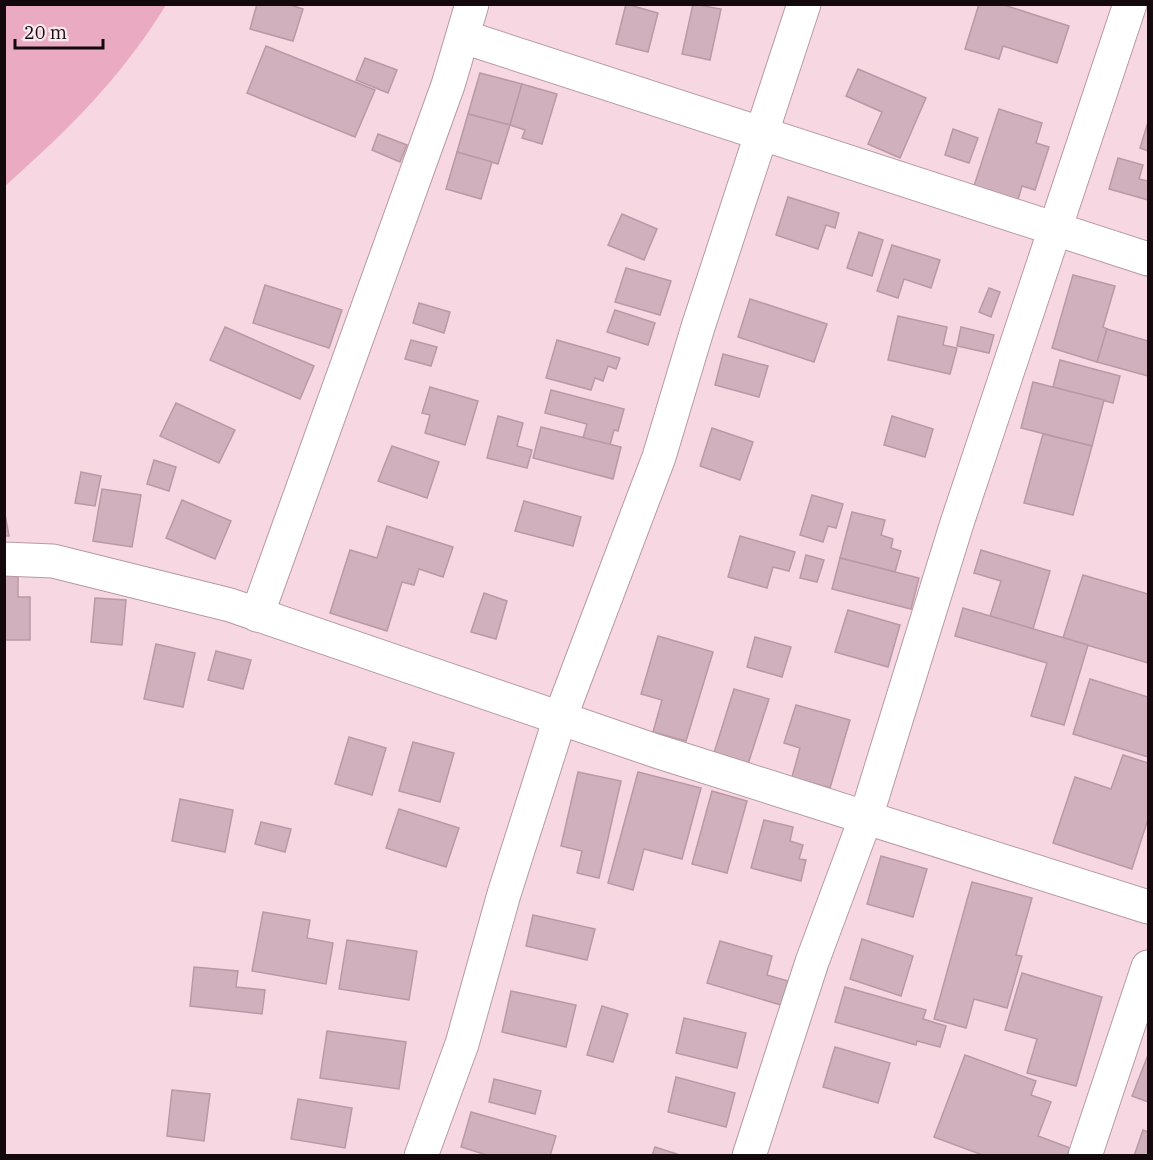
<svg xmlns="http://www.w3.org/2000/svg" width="1153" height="1160" font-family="'IBM Plex Serif',serif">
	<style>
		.green { fill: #eaaac2 }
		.building { fill: #d0b0bc; stroke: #b899a4; stroke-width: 1.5 }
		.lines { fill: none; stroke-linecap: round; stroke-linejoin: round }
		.minor-casing { stroke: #b799a4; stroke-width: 35 }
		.minor { stroke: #fff; stroke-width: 33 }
	</style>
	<rect width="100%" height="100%" fill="#f7d7e2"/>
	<path class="green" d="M5,4l161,1c-46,74 -96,123 -161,181z"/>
	<g class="building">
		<path d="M257,4h30l16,5 -10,32 -43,-12z"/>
		<path d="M626,4l32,9 -10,39 -32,-8z"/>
		<path d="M693,4l28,5 -11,51 -28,-6z"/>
		<path d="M979,4h22l68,22 -12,37 -54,-17 -4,13 -34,-10z"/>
		<path d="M266,46l109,44 -20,47 -108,-44z"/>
		<path d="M365,58l32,12 -9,23 -32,-13z"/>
		<path d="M858,69l68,29 -26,60 -32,-14 14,-32 -36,-16z"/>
		<path d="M480,73l42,11 -12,41 -42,-11z"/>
		<path d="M522,84l35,10 -15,50 -20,-6 3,-8 -15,-5z"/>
		<path d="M999,109l43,14 -6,20 13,4 -14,43 -13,-4 -5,17 -44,-14z"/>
		<path d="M468,114l42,11 -12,39 -41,-12z"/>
		<path d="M1148,122v29l-8,-3z"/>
		<path d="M953,129l25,9 -9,25 -24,-8z"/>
		<path d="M378,134l29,11 -7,17 -28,-12z"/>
		<path d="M457,152l35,10 -11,37 -35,-10z"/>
		<path d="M1118,158l25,7 -4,14 9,2v19l-39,-11z"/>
		<path d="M788,197l51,16 -4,15 -9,-3 -8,24 -42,-14z"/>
		<path d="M622,214l35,15 -13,31 -36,-15z"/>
		<path d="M859,232l24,8 -11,36 -25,-8z"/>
		<path d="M892,245l48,15 -9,28 -27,-9 -6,19 -21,-7z"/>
		<path d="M626,268l45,13 -11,34 -45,-13z"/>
		<path d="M1073,275l42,11 -12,41 4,2 -10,33 -45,-14z"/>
		<path d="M265,285l77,25 -13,38 -76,-25z"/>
		<path d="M989,288l11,4 -9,25 -12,-5z"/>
		<path d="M750,299l77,25 -13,38 -76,-25z"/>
		<path d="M419,303l31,9 -6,21 -31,-10z"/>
		<path d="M615,310l40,13 -7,22 -41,-13z"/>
		<path d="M898,316l49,11 -4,18 14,3 -7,26 -62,-14z"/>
		<path d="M225,327l89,39 -14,33 -90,-39z"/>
		<path d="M961,327l33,8 -5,18 -32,-7z"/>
		<path d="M1107,329l41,12v35l-51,-14z"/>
		<path d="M411,340l26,7 -6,19 -26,-7z"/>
		<path d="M557,340l63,18 -4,11 -8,-3 -5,15 -8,-3 -4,12 -45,-12z"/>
		<path d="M723,354l45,12 -9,31 -44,-12z"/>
		<path d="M1060,360l60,16 -7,27 -60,-16z"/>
		<path d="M1033,382l71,18 -12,46 -71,-18z"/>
		<path d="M430,387l48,14 -13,44 -40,-12 5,-18 -8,-2z"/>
		<path d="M551,390l73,19 -6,22 -4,-1 -4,15 -27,-7 4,-14 -42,-11z"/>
		<path d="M176,403l59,27 -16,33 -59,-27z"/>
		<path d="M498,416l25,7 -6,23 15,4 -5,18 -40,-10z"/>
		<path d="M892,416l41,13 -8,28 -41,-12z"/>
		<path d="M541,427l80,20 -8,32 -80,-21z"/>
		<path d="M712,428l41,14 -13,38 -40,-14z"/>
		<path d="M1043,434l49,12 -19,69 -49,-12z"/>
		<path d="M392,446l47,16 -12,36 -49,-17z"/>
		<path d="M154,460l22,7 -7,24 -22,-7z"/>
		<path d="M81,472l20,4 -6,30 -20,-3z"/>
		<path d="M102,489l39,6 -9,52 -39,-6z"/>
		<path d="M812,495l31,9 -7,24 -8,-2 -5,16 -23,-7z"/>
		<path d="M182,500l49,21 -16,38 -49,-21z"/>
		<path d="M524,501l57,16 -8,29 -58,-15z"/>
		<path d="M4,509l5,27h-5z"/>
		<path d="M852,512l33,8 -4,15 12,4 -2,9 10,3 -6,21 -55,-14z"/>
		<path d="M387,526l66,21 -10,30 -24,-8 -5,16 -12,-3 -15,49 -57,-18 20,-63 27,8z"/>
		<path d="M740,536l55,16 -6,19 -16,-4 -6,21 -39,-11z"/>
		<path d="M981,550l69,21 -17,58 -43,-13 11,-35 -27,-8z"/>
		<path d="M806,555l18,5 -7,22 -17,-4z"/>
		<path d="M840,558l79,20 -8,31 -79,-20z"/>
		<path d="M4,572h14v25h12v43h-26z"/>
		<path d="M1083,575l65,19v69l-85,-25z"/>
		<path d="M484,593l23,8 -11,38 -25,-7z"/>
		<path d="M95,598l31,2 -4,45 -31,-3z"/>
		<path d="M963,608l125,37 -24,80 -33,-9 16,-53 -92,-27z"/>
		<path d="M848,610l52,15 -12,42 -53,-15z"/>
		<path d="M658,636l55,16 -27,89 -33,-9 9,-32 -21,-6z"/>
		<path d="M755,637l36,10 -9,30 -35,-10z"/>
		<path d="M156,644l39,9 -12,54 -39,-8z"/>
		<path d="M216,651l35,9 -8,29 -35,-9z"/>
		<path d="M1090,679l58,18v60l-75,-23z"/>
		<path d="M734,689l35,10 -21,65 -34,-11z"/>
		<path d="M796,705l54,15 -20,68 -38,-11 8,-29 -16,-5z"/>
		<path d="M349,737l37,11 -14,47 -37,-11z"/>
		<path d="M413,742l41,11 -14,49 -41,-11z"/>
		<path d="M1123,755l25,8v56l-16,50 -79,-26 22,-66 36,12z"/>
		<path d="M578,772l43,9 -22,97 -22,-5 5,-22 -21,-5z"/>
		<path d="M638,772l63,16 -19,71 -38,-10 -11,41 -25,-7z"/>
		<path d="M712,791l35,10 -20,72 -35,-9z"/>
		<path d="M180,799l53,11 -8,42 -53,-11z"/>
		<path d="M399,809l60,19 -13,39 -60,-19z"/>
		<path d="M764,820l29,7 -3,14 13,4 -4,14 7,1 -5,21 -50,-13z"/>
		<path d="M261,822l30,7 -6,23 -30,-8z"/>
		<path d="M881,856l46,13 -14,48 -46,-13z"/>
		<path d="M972,882l60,16 -16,57 6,1 -15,52 -33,-9 -8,29 -32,-9z"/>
		<path d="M263,912l47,8 -3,18 26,5 -7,41 -74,-13z"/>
		<path d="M533,915l62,14 -8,31 -61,-14z"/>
		<path d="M862,939l51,17 -12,40 -51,-17z"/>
		<path d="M347,940l70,11 -8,49 -70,-11z"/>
		<path d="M720,941l52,15 -5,19 21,6 -7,24 -74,-22z"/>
		<path d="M194,967l44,4 -2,16 29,3 -3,24 -72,-8z"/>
		<path d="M1022,973l80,24 -26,89 -49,-13 10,-34 -32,-9z"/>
		<path d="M845,987l81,23 -3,9 23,7 -6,21 -23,-6 -1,4 -81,-23z"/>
		<path d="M511,991l65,14 -10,42 -64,-15z"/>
		<path d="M602,1006l26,8 -15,48 -26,-7z"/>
		<path d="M684,1018l62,15 -9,35 -61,-15z"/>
		<path d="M327,1031l79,11 -7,47 -79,-11z"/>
		<path d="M835,1047l55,16 -12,40 -55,-16z"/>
		<path d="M965,1055l71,26 -5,14 20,7 -13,34 32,12 -3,8h-82l-51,-19z"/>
		<path d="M1148,1055v47l-16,-6z"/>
		<path d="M676,1077l59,16 -9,34 -58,-15z"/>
		<path d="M494,1079l47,12 -6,23 -46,-12z"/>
		<path d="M172,1090l38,4 -6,47 -37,-5z"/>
		<path d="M298,1099l54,9 -7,40 -54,-9z"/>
		<path d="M471,1112l85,24 -6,20h-60l-29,-9z"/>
		<path d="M1143,1130l5,2v24h-14z"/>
		<path d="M655,1147l28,9h-31z"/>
	</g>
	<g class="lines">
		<g class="minor-casing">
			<g id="minor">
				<path d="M464,37l684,222"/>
				<path d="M4,559l49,2 177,44 426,146 492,156"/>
				<path d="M257,615l191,-530 24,-81"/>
				<path d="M421,1156l41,-112 42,-150 56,-176 99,-261 39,-130 106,-323"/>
				<path d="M749,1156l63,-194 54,-145 91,-294 173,-519"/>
				<path d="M1085,1156l63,-189"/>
			</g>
		</g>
		<use href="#minor" class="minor"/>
	</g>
	<rect width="1153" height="1160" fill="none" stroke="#13080c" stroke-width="12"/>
	<path d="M15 39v9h88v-9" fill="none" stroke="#13080c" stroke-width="3"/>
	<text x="24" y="39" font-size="18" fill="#13080c" stroke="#fce8ef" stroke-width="4.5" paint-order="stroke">20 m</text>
</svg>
